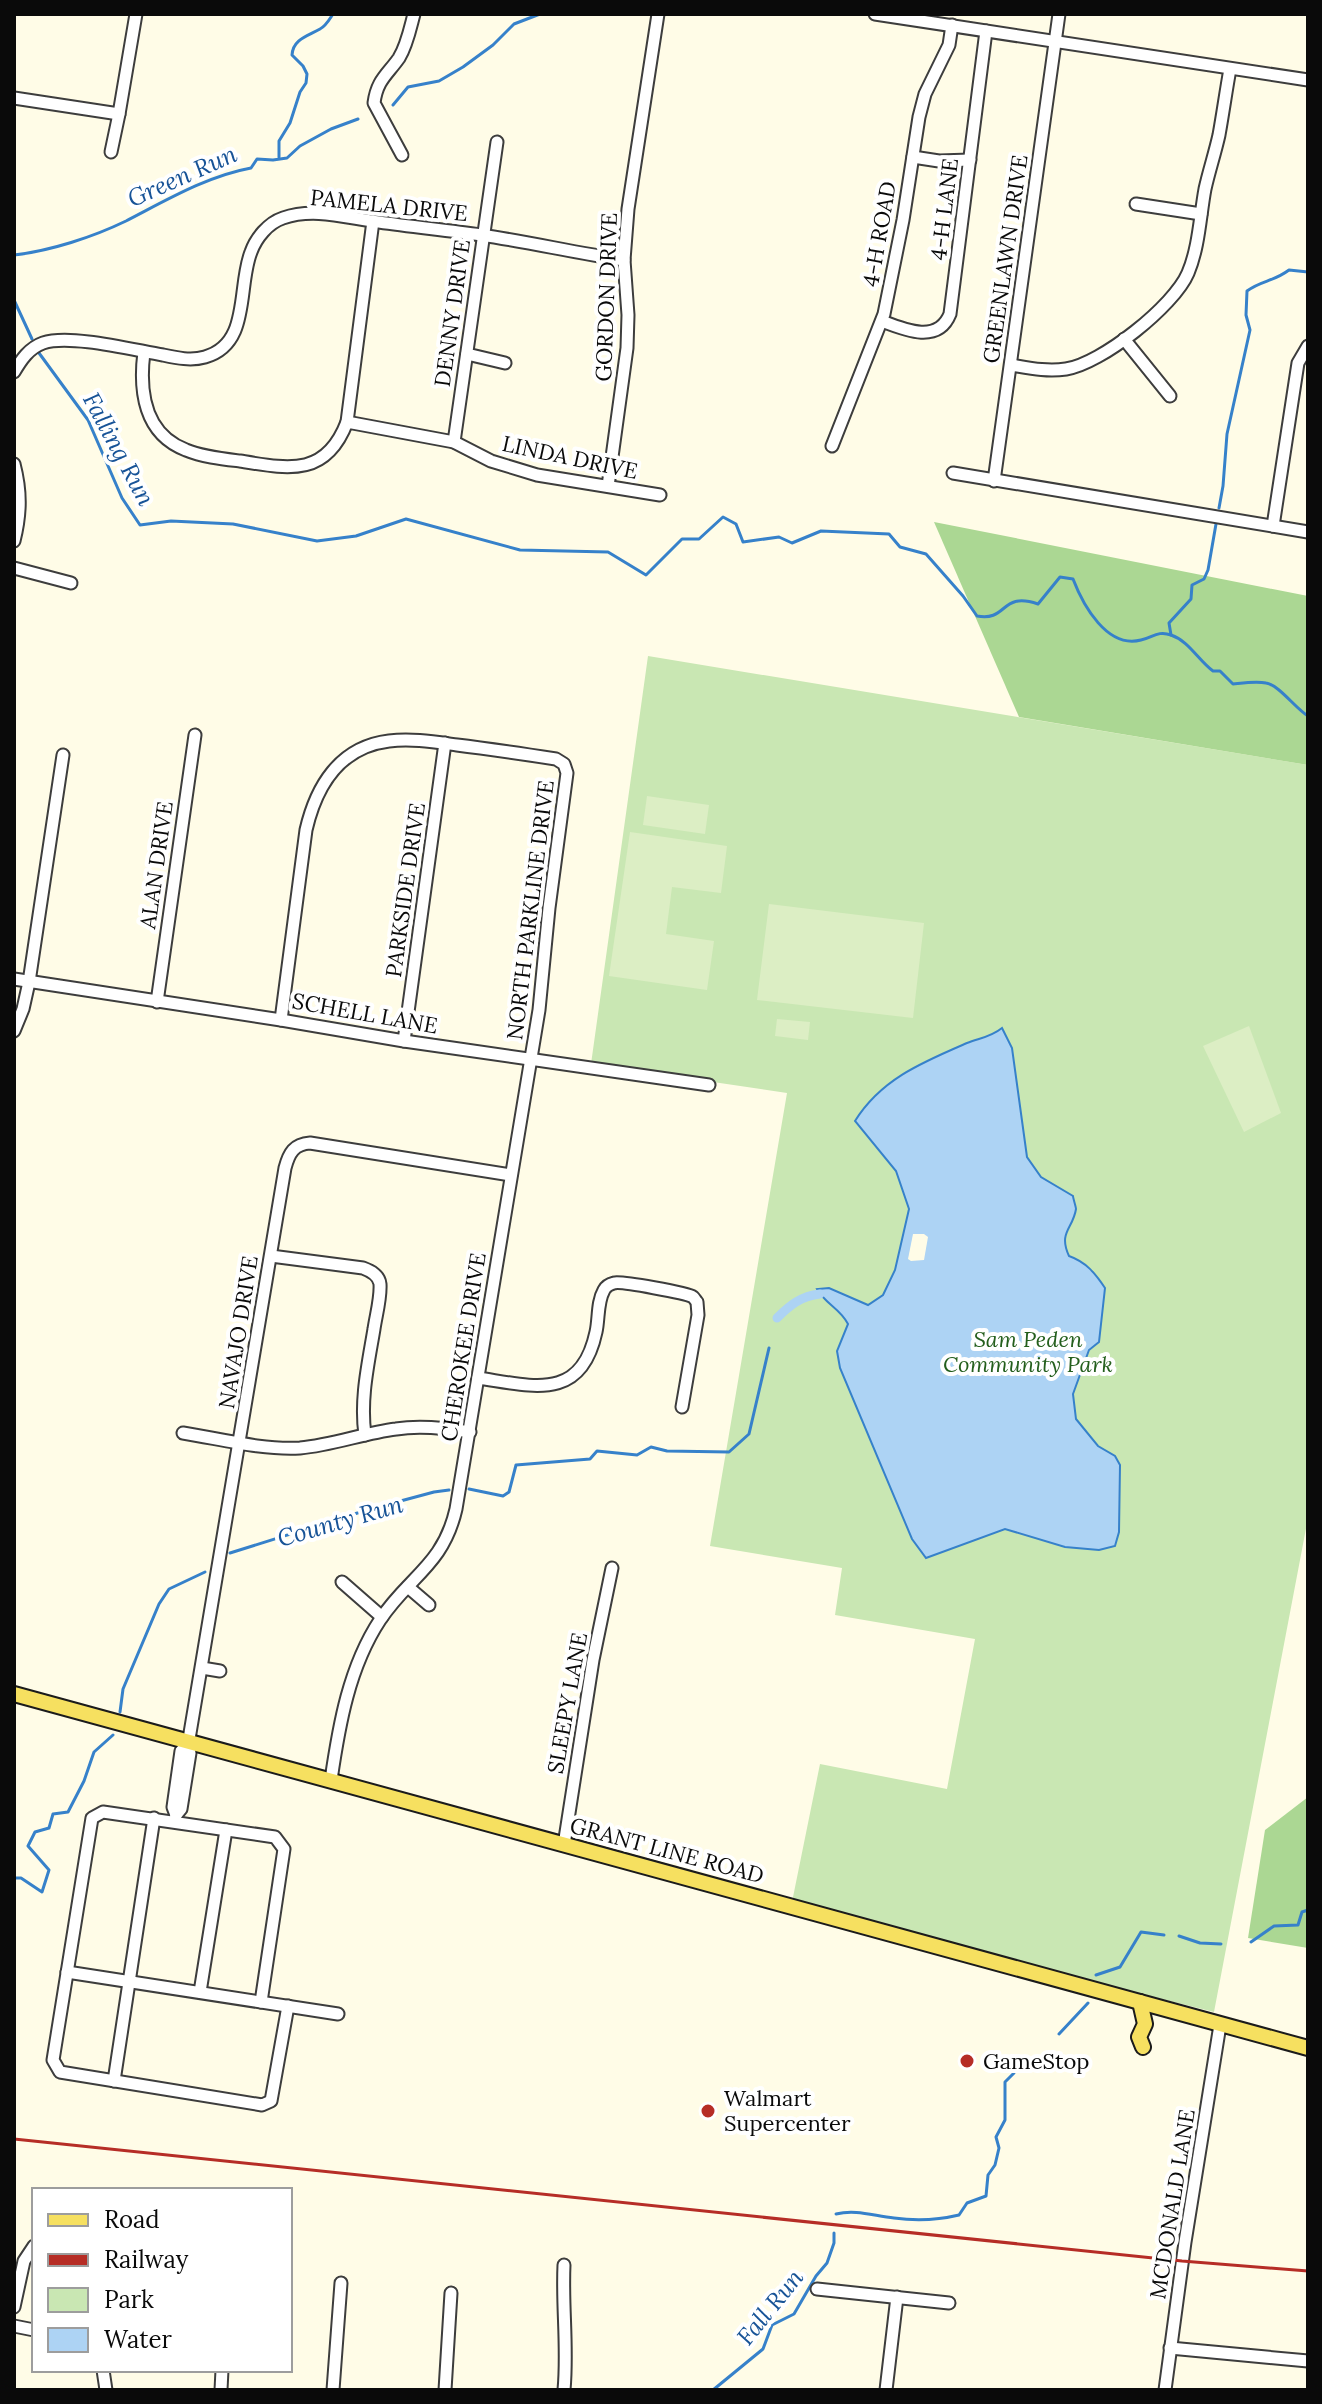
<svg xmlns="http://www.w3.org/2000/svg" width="1322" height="2404" font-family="Lora,serif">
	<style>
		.green { fill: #c9e7b3 }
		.forest { fill: #abd793 }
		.pitch { fill: #dceec4 }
		.water { fill: #add3f4; stroke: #3681ca; stroke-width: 2 }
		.pier { fill: #fffce7 }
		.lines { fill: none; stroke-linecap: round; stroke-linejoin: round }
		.stream { stroke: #3681ca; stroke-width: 3 }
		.canal { stroke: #add3f4; stroke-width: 9 }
		.minor-casing { stroke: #3d3d3d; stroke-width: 15 }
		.major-casing { stroke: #1b1b1b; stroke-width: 18 }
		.minor { stroke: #fff; stroke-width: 11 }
		.major { stroke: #f6e060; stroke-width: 14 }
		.rail { stroke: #b62d26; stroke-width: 3 }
		.poi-dot { fill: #b62d26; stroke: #fff; stroke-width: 3 }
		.labels { text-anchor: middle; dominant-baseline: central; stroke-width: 8; stroke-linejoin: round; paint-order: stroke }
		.street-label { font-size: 22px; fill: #0a0a0a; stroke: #fff }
		.park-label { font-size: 22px; font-style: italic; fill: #245f1d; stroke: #fff }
		.poi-label { font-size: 22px; fill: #0a0a0a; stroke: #fff; text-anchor: start }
		.water-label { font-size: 24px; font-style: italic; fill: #175397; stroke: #fff }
	</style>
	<rect width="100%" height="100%" fill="#fffce7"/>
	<path class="green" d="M648,656l660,109v753l-94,494 -423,-105 29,-143 127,25 28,-150 -140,-24 7,-47 -132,-22 77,-453 -196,-29z"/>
	<g class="forest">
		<path d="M934,522l374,74v169l-289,-48z"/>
		<path d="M1308,1797v151l-60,-10 17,-108z"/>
	</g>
	<g class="pitch">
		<path d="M647,796l62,9 -4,29 -62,-9z"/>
		<path d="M630,832l97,14 -6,47 -49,-6 -6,47 48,7 -7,49 -98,-14z"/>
		<path d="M769,904l155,19 -11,95 -156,-18z"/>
		<path d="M777,1019l33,3 -2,18 -33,-4z"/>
		<path d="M1249,1026l32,87 -37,19 -41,-86z"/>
	</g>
	<path class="water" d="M1002,1028l10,20 15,109 14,20 32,19c0,2 3,11 3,13 -3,20 -18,23 -7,47 17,6 26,17 36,32l-6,54 -10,8 -16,44 3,25 22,27 17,10 5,9 -1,67 -4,14 -16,4 -34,-3 -60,-18 -79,29 -14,-19 -72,-171 -3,-17 11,-27c-8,-16 -23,-20 -31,-35l12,-1 39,17 15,-10 12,-25 14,-61 -13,-38 -41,-50c26,-42 68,-59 112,-78 13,-5 24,-6 35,-15z"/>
	<path class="pier" d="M913,1234h11l4,3 -4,23 -13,1 -3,-2z"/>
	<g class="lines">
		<g class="stream">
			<path d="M393,105l15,-18 31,-6 24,-14 30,-22 21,-21 26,-10"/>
			<path d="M279,157v-16l11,-18 10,-31 6,-9 1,-9 -4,-8 -11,-11c1,-16 16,-19 28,-26 6,-3 9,-9 13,-15"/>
			<path d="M14,255c36,-4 79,-18 112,-34 39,-20 81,-45 125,-53l6,-9 16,1 14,-2 13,-12 31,-17 27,-10"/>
			<path d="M14,300l18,39"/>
			<path d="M39,353l49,67 34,78 18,27 31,-4 62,3 84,17 39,-5 50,-17 114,31 88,2 38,23 36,-36h17l24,-22 13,7 7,18 36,-5 13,6 29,-12 68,3 11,13 26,7 37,42 14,20c31,6 23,-25 61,-12l22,-27 13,2c10,26 34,70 68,61 11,-2 17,-10 30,-5 18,6 27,25 42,36h7l13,13c10,-1 23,-3 33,-1 13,2 29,25 42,33"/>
			<path d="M1219,508l4,-22 4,-52 23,-104 -4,-15 1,-24c15,-11 26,-9 42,-21l19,2"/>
			<path d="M1171,635l-2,-12 22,-24 1,-14 12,-6 4,-9 8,-46"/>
			<path d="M469,1489l34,7 6,-4 7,-27 74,-6 7,-8 40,4 14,-8 16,4 62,1 20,-18 20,-86"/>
			<path d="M230,1553l137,-43 67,-18 15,-2"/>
			<path d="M120,1712l3,-23 36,-85 10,-15 36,-17"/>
			<path d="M14,1878h7l21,14 7,-22 -21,-24 7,-14 14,-4 4,-14 15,-2 16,-31 10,-29 19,-17"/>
			<path d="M1179,1936l21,7 21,1"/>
			<path d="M1251,1942l23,-16 24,-1 4,-13 6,-2"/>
			<path d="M1096,1975l24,-8 21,-35 23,3"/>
			<path d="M1059,2034l29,-31"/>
			<path d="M836,2214c20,-5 38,2 58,4 22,3 44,2 65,-3l8,-12 19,-7 2,-21 7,-10 4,-17 -3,-11 9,-17v-38l9,-9"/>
			<path d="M713,2390l50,-41 9,-24 22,-11 22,-38 11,-13 7,-20v-10"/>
		</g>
		<path class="canal" d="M777,1318c13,-13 24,-22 43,-24"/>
		<g class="minor-casing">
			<g id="minor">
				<path d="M875,14l433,66"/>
				<path d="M14,98l105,16"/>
				<path d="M111,152l8,-38 17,-100"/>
				<path d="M402,155l-28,-52c3,-23 13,-28 25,-45 8,-13 11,-29 15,-44"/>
				<path d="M913,157l26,4 31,-1"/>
				<path d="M1136,204l65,10"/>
				<path d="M882,321c23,9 56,23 68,-7l36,-283"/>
				<path d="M1124,339l46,57"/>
				<path d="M144,352c-5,39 0,82 42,98 17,7 37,9 54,11 49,8 86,16 107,-39l107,20 37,19 46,14 123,20"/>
				<path d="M467,354l38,9"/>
				<path d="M1011,365c18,3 36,7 55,4 35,-5 108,-63 122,-96 11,-26 12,-57 17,-84 4,-18 10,-36 14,-54 4,-22 7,-44 11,-66"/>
				<path d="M14,372c7,-12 15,-24 29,-29 27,-9 90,7 120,12 14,3 28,6 42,2 46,-13 32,-70 46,-105 5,-14 17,-29 32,-34 31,-11 64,0 96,4 34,5 68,8 102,13 48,7 95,18 143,25"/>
				<path d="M347,422l26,-201"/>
				<path d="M454,442l43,-300"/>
				<path d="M832,446l52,-132 19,-94 16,-103 6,-23 24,-49 3,-20"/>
				<path d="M14,464c7,27 7,49 0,77"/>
				<path d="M953,473l355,59"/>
				<path d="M994,481l65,-467"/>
				<path d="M608,486l19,-138 1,-33 -4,-55 4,-51 30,-195"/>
				<path d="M1273,526l25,-163 10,-17"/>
				<path d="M14,568l57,15"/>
				<path d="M14,979l267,41 123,21 305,44"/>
				<path d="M157,1002l38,-267"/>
				<path d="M281,1020l25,-190c10,-43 33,-83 83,-89 22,-3 46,1 68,4 33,4 66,9 99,14l8,5 3,9 -18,135 -10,102 -83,499c-13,57 -48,68 -76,111 -31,47 -41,105 -49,160"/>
				<path d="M14,1031l9,-22 6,-27 34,-227"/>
				<path d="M404,1041l41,-298"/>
				<path d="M271,1256l92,12c8,3 16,7 17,16 1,14 -4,31 -6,45 -6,36 -14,70 -9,106"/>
				<path d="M478,1378c55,8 103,24 118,-46 3,-13 1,-30 8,-42 2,-4 6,-6 10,-7 7,-2 73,10 79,14 2,2 3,4 4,5l1,13 -16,92"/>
				<path d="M183,1433c38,6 78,17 117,15 33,-3 64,-15 96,-19 25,-4 50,-1 74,3"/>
				<path d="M342,1582l40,35"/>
				<path d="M408,1587l21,18"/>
				<path d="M202,1668l18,3"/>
				<path d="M176,1815l-3,-8 8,-56 7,-6"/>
				<path d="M175,1821l1,-6 5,-6 9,-56 -2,-8 97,-577c4,-15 9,-24 25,-25l201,32"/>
				<path d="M564,1845l29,-185 19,-92"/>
				<path d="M67,1972l271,42"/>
				<path d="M200,1992l26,-162"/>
				<path d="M261,2002l23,-153 -9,-12 -172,-25 -11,6 -39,242 7,12 202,33 9,-4 17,-95"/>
				<path d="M114,2081l40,-263"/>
				<path d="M817,2289l132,14"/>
				<path d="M14,2307l10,-46 10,-15"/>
				<path d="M14,2326l20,4"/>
				<path d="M1170,2348l138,13"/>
				<path d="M103,2370l3,20"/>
				<path d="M221,2390l1,-20"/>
				<path d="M333,2390l8,-107"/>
				<path d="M445,2390l6,-97"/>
				<path d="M564,2390c4,-42 -2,-83 0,-125"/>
				<path d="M886,2390l11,-93"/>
				<path d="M1165,2390l20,-148 35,-217"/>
			</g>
		</g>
		<g class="major-casing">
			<g id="major">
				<path d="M14,1694l1294,354"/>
				<path d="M1140,2002l5,22 -6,13 4,10"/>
			</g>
		</g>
		<use href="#minor" class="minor"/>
		<use href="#major" class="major"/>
		<path class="rail" d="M14,2139l1168,122 126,10"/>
	</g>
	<g class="poi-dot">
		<circle cx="967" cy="2061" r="8"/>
		<circle cx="708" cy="2111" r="8"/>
	</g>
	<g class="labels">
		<g class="street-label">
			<text transform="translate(389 205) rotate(6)">PAMELA DRIVE</text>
			<text transform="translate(944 209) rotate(-83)">4-H LANE</text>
			<text transform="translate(879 234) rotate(-80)">4-H ROAD</text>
			<text transform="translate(1005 259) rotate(-82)">GREENLAWN DRIVE</text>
			<text transform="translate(606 297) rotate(-88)">GORDON DRIVE</text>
			<text transform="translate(452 313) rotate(-82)">DENNY DRIVE</text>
			<text transform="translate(570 457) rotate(12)">LINDA DRIVE</text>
			<text transform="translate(156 865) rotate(-82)">ALAN DRIVE</text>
			<text transform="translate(405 890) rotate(-82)">PARKSIDE DRIVE</text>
			<text transform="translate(530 910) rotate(-83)">NORTH PARKLINE DRIVE</text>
			<text transform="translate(365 1013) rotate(10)">SCHELL LANE</text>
			<text transform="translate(238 1332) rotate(-81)">NAVAJO DRIVE</text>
			<text transform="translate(463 1347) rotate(-81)">CHEROKEE DRIVE</text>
			<text transform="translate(567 1703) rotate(-80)">SLEEPY LANE</text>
			<text transform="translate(667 1850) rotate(15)">GRANT LINE ROAD</text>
			<text transform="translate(1172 2204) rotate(-81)">MCDONALD LANE</text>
		</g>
		<g class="park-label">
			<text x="1028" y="1339">Sam Peden<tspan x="1028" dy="25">Community Park</tspan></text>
		</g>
		<g class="poi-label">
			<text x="983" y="2061">GameStop</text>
			<text x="724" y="2098">Walmart<tspan x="724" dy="25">Supercenter</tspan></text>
		</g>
		<g class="water-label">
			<text transform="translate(182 176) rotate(-24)">Green Run</text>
			<text transform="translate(119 449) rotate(62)">Falling Run</text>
			<text transform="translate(340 1521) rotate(-16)">County Run</text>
			<text transform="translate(770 2307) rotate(-51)">Fall Run</text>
		</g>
	</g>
	<rect width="1322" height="2404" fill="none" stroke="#0a0a0a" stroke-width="32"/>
	<rect x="32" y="2188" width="260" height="184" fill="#ffffff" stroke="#9d9d9d" stroke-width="2"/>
	<rect x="48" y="2214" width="40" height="12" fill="#f6e060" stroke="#9d9d9d" stroke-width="2"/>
	<text x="104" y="2228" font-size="24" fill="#0a0a0a">Road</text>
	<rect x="48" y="2254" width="40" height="12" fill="#b62d26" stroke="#9d9d9d" stroke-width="2"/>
	<text x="104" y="2268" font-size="24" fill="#0a0a0a">Railway</text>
	<rect x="48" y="2288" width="40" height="24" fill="#c9e7b3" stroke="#9d9d9d" stroke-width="2"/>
	<text x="104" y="2308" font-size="24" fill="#0a0a0a">Park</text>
	<rect x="48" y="2328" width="40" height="24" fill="#add3f4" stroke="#9d9d9d" stroke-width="2"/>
	<text x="104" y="2348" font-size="24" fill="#0a0a0a">Water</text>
</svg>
